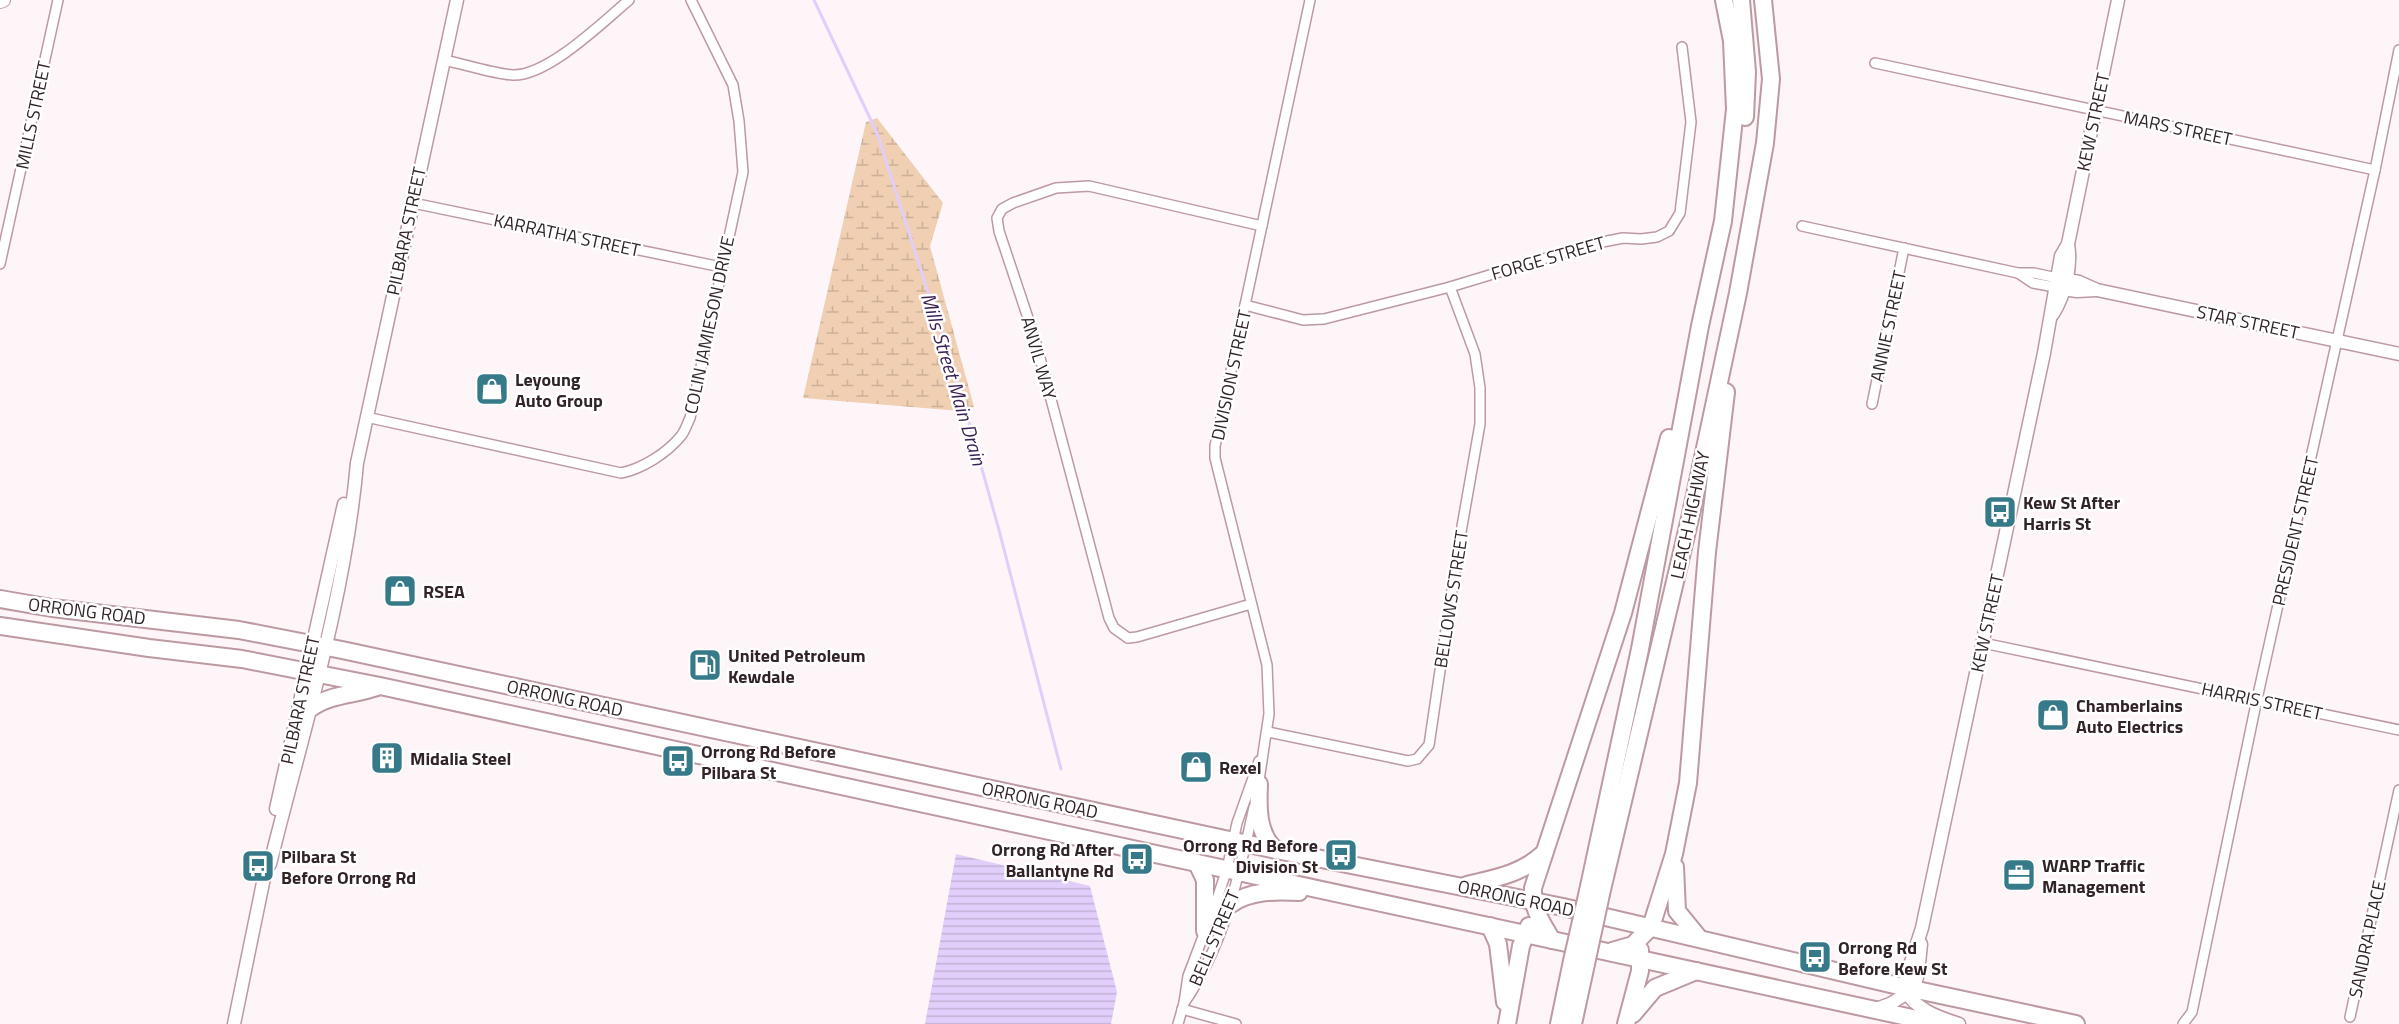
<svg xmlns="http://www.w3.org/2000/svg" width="2399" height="1024" font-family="'Titillium Web',sans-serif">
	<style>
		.wetland { fill: url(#wetland-marsh) }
		.water { fill: url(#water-rules) }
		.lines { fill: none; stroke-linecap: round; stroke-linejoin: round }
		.stream { stroke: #e1cefa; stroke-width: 3 }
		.street-casing { stroke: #bd99a1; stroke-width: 12 }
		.secondary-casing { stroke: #bd99a1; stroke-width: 15 }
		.primary-casing { stroke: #bd99a1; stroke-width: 16 }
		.highway-casing { stroke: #bd99a1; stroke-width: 20 }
		.street { stroke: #fff; stroke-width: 9 }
		.secondary { stroke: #fff; stroke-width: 12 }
		.primary { stroke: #fff; stroke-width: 14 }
		.highway { stroke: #fff; stroke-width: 16 }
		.highway-bridge-casing { stroke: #bd99a1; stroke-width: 20; stroke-linecap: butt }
		.highway-bridge { stroke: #fff; stroke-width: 16 }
		.labels { text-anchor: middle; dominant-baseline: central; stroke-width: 5; stroke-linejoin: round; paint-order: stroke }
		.street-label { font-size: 18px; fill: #322327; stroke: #fff }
		.poi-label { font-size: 18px; font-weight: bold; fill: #322327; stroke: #fff; text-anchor: start }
		.water-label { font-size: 20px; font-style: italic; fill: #381e52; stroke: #fff }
	</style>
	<defs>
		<pattern id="wetland-marsh" width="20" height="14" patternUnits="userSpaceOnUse" patternTransform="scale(1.5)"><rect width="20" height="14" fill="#f0cfb2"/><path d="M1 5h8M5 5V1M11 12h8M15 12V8" fill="none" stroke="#ceb199"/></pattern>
		<pattern id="water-rules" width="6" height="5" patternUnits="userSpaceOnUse" patternTransform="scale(1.5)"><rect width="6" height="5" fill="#e1cefa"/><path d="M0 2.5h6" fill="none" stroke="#c2b1d6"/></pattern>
	</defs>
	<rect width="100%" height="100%" fill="#fdf5f7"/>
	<path class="wetland" d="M877,118l66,85 -13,43 44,161 -14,4 -157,-13 63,-276z"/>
	<path class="water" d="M956,854l134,32 27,106 -6,32h-186z"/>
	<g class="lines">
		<path class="stream" d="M814,0l63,133 86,268 36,129 62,239"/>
		<g class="street-casing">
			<g id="street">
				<path d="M444,60c20,4 50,14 69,15 35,1 90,-53 116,-75"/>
				<path d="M1875,63l500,107"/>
				<path d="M413,203l308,64"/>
				<path d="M1802,226l216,47h16l23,5"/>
				<path d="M0,264l58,-264"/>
				<path d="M2018,273l15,10 22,4"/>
				<path d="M1245,305l58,15 21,-1 126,-32 142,-43 31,-6 18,1 16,-2 12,-6 11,-18 11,-91 -9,-75"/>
				<path d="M1872,404l32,-156"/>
				<path d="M366,417l255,56c21,-4 46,-20 60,-37 4,-5 6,-12 9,-18l53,-246 -4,-51 -6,-36 -42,-85"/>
				<path d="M1251,604l-114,33 -9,1 -14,-10 -5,-10 -74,-279 -36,-108 -2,-13 5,-9 11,-6 43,-15 33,-2 173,40"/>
				<path d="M1983,643l416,87"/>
				<path d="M1268,732l140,29 9,-2 12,-14 29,-196 22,-125v-36l-5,-34 -25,-67"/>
				<path d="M1258,787l11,-73 -2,-49 -52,-207v-12l95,-446"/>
				<path d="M1184,1003c41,-59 55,-128 70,-196"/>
				<path d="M1182,1009l54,15"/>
				<path d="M2350,1017l49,-227"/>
				<path d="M1178,1024l6,-21 4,-27 27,-71 12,-36 10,-46 22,-62"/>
				<path d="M2183,1024l9,-12 65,-313 118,-529 24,-120"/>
			</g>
		</g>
		<g class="secondary-casing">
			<g id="secondary">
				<path d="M2057,278l22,4 18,8 302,64"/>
				<path d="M2056,288l21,3 19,-1"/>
				<path d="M2053,314c12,-20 19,-47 15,-70"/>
				<path d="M276,809l68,-305"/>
				<path d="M1876,1009l14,-5 24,-15 4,-16 3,-29"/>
				<path d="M234,1024l32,-156 4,-4c33,-133 75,-265 87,-401l100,-463"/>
				<path d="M1959,1024c-22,-7 -45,-15 -56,-37l19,-59 122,-575 17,-97 7,-12 50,-244"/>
			</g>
		</g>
		<g class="primary-casing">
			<path id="primary" d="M0,1l3,-1"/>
		</g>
		<g class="highway-casing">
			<g id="highway">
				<path d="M1741,0l6,72 -2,45"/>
				<path d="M0,599l52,9 187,22 103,20 934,200 287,57 340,80 173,37"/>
				<path d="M0,626l149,22 93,11 138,27 1560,338"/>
				<path d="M311,708c19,-14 43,-13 66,-21"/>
				<path d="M1259,784c-1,22 -2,51 17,66"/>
				<path d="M1197,863l8,17v51"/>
				<path d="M1675,867l2,44 22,27"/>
				<path d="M1467,885c29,-7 54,-11 76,-31"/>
				<path d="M1588,891l52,-242 60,-323 23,-105 12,-112 -3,-68 -8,-41"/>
				<path d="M1601,894l90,-380 47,-221 16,-89 11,-61 6,-64 -8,-79"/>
				<path d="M1231,904c20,-14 46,-13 68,-12"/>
				<path d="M1490,926l8,18 7,58"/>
				<path d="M1552,940c-10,-17 -20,-31 -19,-52l90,-275 46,-175"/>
				<path d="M1612,951l21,-6 18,-18 23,-73 14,-71 19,-231 19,-160"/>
				<path d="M1633,1014l22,-26 41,-17"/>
				<path d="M1507,1024l14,-78 8,-20"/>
				<path d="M1559,1024l13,-63"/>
				<path d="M1573,1024l13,-60"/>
				<path d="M1626,1024l14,-53v-21"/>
			</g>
		</g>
		<use href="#street" class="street"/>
		<use href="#secondary" class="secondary"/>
		<use href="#primary" class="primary"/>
		<use href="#highway" class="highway"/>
		<g class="highway-bridge-casing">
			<g id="highway-bridge">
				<path d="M1572,961l16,-70"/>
				<path d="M1586,964l15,-70"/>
			</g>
		</g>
		<use href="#highway-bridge" class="highway-bridge"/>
	</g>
	<defs>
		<g id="shop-square" transform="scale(1.725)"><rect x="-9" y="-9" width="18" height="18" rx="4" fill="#367a89" stroke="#fff"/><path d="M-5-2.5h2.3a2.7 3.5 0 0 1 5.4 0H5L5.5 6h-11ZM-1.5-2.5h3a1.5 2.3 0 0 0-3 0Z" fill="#fff"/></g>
		<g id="bus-square" transform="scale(1.725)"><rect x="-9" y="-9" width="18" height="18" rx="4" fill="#367a89" stroke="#fff"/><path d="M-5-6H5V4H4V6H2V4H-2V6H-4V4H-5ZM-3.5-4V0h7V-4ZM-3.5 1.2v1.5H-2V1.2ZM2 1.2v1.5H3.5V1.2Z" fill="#fff"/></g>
		<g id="fuel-square" transform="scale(1.725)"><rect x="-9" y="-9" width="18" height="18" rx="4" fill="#367a89" stroke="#fff"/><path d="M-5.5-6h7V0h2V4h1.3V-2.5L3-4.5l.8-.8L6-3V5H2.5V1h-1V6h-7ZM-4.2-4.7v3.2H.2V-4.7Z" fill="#fff"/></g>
		<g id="building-square" transform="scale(1.725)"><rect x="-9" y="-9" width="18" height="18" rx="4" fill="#367a89" stroke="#fff"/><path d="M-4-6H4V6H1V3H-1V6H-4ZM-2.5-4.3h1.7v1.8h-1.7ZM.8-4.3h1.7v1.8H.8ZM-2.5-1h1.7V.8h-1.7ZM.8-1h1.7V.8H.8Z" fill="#fff"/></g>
		<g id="office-square" transform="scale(1.725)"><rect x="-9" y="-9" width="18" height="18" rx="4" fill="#367a89" stroke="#fff"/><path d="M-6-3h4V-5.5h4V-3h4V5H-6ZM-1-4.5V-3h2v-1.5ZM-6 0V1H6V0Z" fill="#fff"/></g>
	</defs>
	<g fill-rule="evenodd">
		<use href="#shop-square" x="492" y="389"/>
		<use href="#bus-square" x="2000" y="512"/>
		<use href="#shop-square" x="400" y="591"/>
		<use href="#fuel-square" x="705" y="665"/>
		<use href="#shop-square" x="2053" y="715"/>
		<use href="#building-square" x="387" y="758"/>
		<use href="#bus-square" x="678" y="761"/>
		<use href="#shop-square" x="1196" y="767"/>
		<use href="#bus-square" x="1341" y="855"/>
		<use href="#bus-square" x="1137" y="859"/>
		<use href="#bus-square" x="258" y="866"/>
		<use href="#office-square" x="2019" y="875"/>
		<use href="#bus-square" x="1815" y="957"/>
	</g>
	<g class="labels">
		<g class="street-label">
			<text transform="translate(33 115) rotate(-78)">MILLS STREET</text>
			<text transform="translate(2093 122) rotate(-78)">KEW STREET</text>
			<text transform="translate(2178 128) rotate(12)">MARS STREET</text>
			<text transform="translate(406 231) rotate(-78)">PILBARA STREET</text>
			<text transform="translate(567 235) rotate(12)">KARRATHA STREET</text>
			<text transform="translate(1548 258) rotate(-16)">FORGE STREET</text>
			<text transform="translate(2248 322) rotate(12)">STAR STREET</text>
			<text transform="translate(709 325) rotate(-78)">COLIN JAMIESON DRIVE</text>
			<text transform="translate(1888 326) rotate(-78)">ANNIE STREET</text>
			<text transform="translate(1039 358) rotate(74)">ANVIL WAY</text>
			<text transform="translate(1231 375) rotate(-78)">DIVISION STREET</text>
			<text transform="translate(1690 515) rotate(-78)">LEACH HIGHWAY</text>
			<text transform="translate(2295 531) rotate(-77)">PRESIDENT STREET</text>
			<text transform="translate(1451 599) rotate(-81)">BELLOWS STREET</text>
			<text transform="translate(87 611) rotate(7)">ORRONG ROAD</text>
			<text transform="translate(1987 623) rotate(-78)">KEW STREET</text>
			<text transform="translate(565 698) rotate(12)">ORRONG ROAD</text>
			<text transform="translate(300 700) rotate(-78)">PILBARA STREET</text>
			<text transform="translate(2262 701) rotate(12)">HARRIS STREET</text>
			<text transform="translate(1040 800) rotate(12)">ORRONG ROAD</text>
			<text transform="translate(1516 898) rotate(12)">ORRONG ROAD</text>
			<text transform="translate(1214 938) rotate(-67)">BELL STREET</text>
			<text transform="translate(2367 939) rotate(-78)">SANDRA PLACE</text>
		</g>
		<g class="poi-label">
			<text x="515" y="379">Leyoung<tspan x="515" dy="21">Auto Group</tspan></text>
			<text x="2023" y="502">Kew St After<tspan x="2023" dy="21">Harris St</tspan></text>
			<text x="423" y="591">RSEA</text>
			<text x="728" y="655">United Petroleum<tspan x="728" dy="21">Kewdale</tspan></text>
			<text x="2076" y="705">Chamberlains<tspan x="2076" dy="21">Auto Electrics</tspan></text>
			<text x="701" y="751">Orrong Rd Before<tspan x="701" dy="21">Pilbara St</tspan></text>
			<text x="410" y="758">Midalia Steel</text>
			<text x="1219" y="767">Rexel</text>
			<text x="1318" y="845" text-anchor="end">Orrong Rd Before<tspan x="1318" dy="21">Division St</tspan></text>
			<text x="1114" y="849" text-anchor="end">Orrong Rd After<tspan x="1114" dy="21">Ballantyne Rd</tspan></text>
			<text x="281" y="856">Pilbara St<tspan x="281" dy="21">Before Orrong Rd</tspan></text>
			<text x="2042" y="865">WARP Traffic<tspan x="2042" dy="21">Management</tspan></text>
			<text x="1838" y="947">Orrong Rd<tspan x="1838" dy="21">Before Kew St</tspan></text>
		</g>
		<g class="water-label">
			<text transform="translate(954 379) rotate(73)">Mills Street Main Drain</text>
		</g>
	</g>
</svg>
